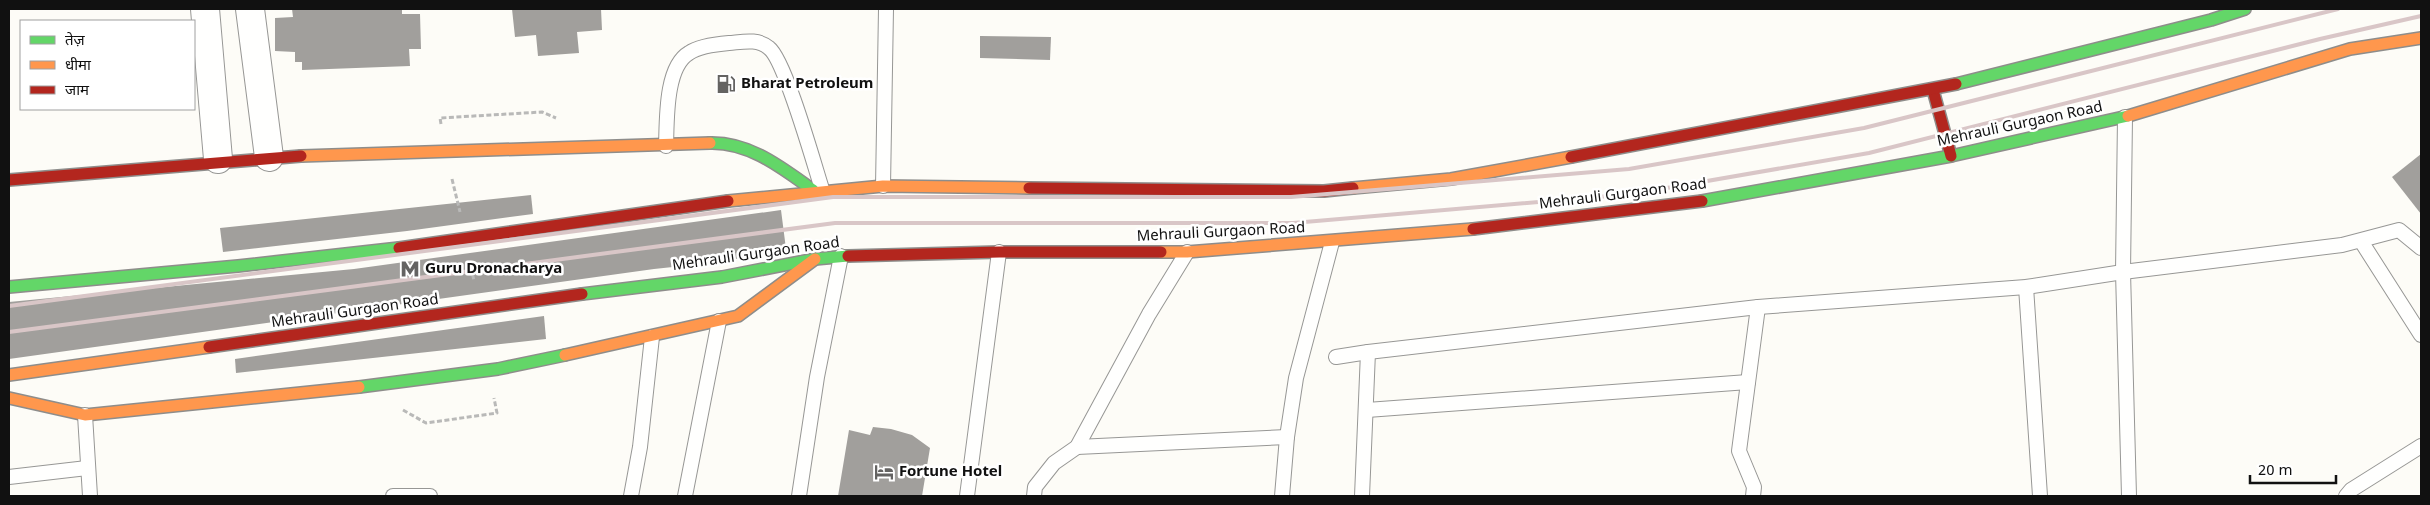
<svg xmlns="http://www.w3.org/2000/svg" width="2430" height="505" font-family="Georgia,'Noto Sans Devanagari',serif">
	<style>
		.building { fill: #a19f9c }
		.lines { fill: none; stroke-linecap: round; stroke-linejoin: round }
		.lane-casing { stroke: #979795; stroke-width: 16 }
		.street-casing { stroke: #979795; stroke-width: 30 }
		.fast-casing { stroke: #8e8d8b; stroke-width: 14 }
		.slow-casing { stroke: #8e8d8b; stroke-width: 14 }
		.jam-casing { stroke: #8e8d8b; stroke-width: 14 }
		.path { stroke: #b9b9b8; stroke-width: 3; stroke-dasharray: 5 2.5; stroke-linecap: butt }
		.lane { stroke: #fffffe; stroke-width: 14 }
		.street { stroke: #fffffe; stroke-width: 28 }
		.fast { stroke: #63d668; stroke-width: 11 }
		.slow { stroke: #ff974d; stroke-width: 11 }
		.jam { stroke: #b3261e; stroke-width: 11 }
		.rail { stroke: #d9c6c7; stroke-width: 4 }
		.labels { text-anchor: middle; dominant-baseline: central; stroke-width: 5; stroke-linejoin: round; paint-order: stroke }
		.poi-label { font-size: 15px; font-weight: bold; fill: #111; stroke: #fff; text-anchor: start }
		.street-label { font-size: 15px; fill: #111; stroke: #fff }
	</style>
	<rect width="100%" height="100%" fill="#fdfcf7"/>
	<g class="building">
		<path d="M292,9h110v5h18l1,35h-12l1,17 -108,4v-8h-7v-10l-20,-1v-33l18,-1z"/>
		<path d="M512,9h89l1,21 -25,2 2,21 -41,3 -2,-21 -21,2z"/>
		<path d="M980,36l71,1 -1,23 -70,-2z"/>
		<path d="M2421,154v60l-29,-37z"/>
		<path d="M531,195l2,19 -126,17 -184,21 -3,-24z"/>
		<path d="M781,210l5,39 -66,13 -66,7 -645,90v-57l345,-33z"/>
		<path d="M544,316l2,23 -310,34 -1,-14z"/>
		<path d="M873,427l18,2 21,6 18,13 -8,48h-84l11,-66 21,5z"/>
	</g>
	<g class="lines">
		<g class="lane-casing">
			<g id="lane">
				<path d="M2125,117l-2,155 6,224"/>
				<path d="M666,146c1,-25 -1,-79 23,-93 10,-7 28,-9 40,-10 13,-1 29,-5 40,5 16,12 45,116 53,141"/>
				<path d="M883,186l3,-177"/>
				<path d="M2361,241l60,94"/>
				<path d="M2026,287l14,209"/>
				<path d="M1336,357l32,-5 390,-45 268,-20 97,-15 219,-27 57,-15 22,18"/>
				<path d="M1367,410l381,-28"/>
				<path d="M85,415l5,81"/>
				<path d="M1077,447l210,-10"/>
				<path d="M9,477l78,-9"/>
				<path d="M393,496h37"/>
				<path d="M631,496l9,-49 12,-110"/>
				<path d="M685,496l34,-175"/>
				<path d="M799,496l18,-119 24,-121"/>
				<path d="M967,496l32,-244"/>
				<path d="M1034,496l1,-9 19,-24 23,-16 72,-133 38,-62"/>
				<path d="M1282,496l5,-59 9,-59 36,-136"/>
				<path d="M1362,496l6,-144"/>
				<path d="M1753,496l1,-9 -15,-36 19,-144"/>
				<path d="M2346,496l5,-6 70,-44"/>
			</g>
		</g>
		<g class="street-casing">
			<g id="street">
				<path d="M205,9l13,150"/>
				<path d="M250,9l19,148"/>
			</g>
		</g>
		<g class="fast-casing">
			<g id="fast">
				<path d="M1956,84l255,-64 34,-11"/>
				<path d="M710,143c40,-1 72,25 103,47"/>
				<path d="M1702,201l249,-45 177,-40"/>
				<path d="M9,287l229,-21 161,-18"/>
				<path d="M582,294l140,-17 93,-18 33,-3"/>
				<path d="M359,387l139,-18 67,-14"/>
			</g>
		</g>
		<g class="slow-casing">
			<g id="slow">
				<path d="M2128,116l222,-67 71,-11"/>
				<path d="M301,156l409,-13"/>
				<path d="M1353,188l98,-9 120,-22"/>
				<path d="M728,201l155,-15 146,2"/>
				<path d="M1161,252h26l286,-23"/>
				<path d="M565,355l173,-39 77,-57"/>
				<path d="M9,375l200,-28"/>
				<path d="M9,398l76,17 274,-28"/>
			</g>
		</g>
		<g class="jam-casing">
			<g id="jam">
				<path d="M1933,90l18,66"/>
				<path d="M1571,157l385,-73"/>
				<path d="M9,180l292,-24"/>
				<path d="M1029,188l295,3 29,-3"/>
				<path d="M1473,229l229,-28"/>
				<path d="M399,248l329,-47"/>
				<path d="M848,256l151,-4h162"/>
				<path d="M209,347l373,-53"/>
			</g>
		</g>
		<g class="path">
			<path d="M441,124l-1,-6 102,-6 14,6"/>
			<path d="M452,179l8,33"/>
			<path d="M471,267l3,14"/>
			<path d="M403,410l23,13 71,-10 -3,-15"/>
		</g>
		<use href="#lane" class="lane"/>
		<use href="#street" class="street"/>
		<use href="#fast" class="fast"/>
		<use href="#slow" class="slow"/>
		<use href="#jam" class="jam"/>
		<g class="rail">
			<path d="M9,306l824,-109h458l338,-28 235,-41 474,-119"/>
			<path d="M9,332l826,-109h458l339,-29 237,-41 451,-114 101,-23"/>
		</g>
	</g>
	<defs>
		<g id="fuel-bare" transform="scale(1.5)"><path d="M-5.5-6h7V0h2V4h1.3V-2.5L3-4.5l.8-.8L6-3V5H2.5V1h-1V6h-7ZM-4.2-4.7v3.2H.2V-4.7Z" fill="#646362" stroke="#fff" stroke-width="2.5" paint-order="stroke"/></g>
		<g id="metro-bare" transform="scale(1.5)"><path d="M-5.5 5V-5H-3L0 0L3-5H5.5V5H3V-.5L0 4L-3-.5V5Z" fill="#646362" stroke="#fff" stroke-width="2.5" paint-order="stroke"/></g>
		<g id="hotel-bare" transform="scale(1.5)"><path d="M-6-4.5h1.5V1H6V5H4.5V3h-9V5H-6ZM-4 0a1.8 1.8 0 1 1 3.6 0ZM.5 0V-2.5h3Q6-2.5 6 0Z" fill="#646362" stroke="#fff" stroke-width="2.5" paint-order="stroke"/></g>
	</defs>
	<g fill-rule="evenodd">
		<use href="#fuel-bare" x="726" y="84"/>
		<use href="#metro-bare" x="410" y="269"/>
		<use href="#hotel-bare" x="884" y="472"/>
	</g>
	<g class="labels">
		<g class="poi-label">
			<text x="741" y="84">Bharat Petroleum</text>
			<text x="425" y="269">Guru Dronacharya</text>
			<text x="899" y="472">Fortune Hotel</text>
		</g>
		<g class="street-label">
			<text transform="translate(2020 125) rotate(-12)">Mehrauli Gurgaon Road</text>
			<text transform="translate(1623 195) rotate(-7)">Mehrauli Gurgaon Road</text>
			<text transform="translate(1221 233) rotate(-3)">Mehrauli Gurgaon Road</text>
			<text transform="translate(756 255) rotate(-8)">Mehrauli Gurgaon Road</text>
			<text transform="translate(355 312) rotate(-8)">Mehrauli Gurgaon Road</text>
		</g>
	</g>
	<rect width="2430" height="505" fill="none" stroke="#111111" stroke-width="20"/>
	<rect x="20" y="20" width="175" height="90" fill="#ffffff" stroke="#a0a0a0"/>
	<rect x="30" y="36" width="25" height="8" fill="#63d668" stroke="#a0a0a0"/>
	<text x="65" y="45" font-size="15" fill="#111111">तेज़</text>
	<rect x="30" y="61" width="25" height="8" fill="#ff974d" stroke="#a0a0a0"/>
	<text x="65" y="70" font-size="15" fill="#111111">धीमा</text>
	<rect x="30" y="86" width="25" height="8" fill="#b3261e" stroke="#a0a0a0"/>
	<text x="65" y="95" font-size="15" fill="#111111">जाम</text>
	<path d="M2250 475v8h86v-8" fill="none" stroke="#111111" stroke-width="2.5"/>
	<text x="2258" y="475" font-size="15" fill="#111111" stroke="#ffffff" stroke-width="4" paint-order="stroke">20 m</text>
</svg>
